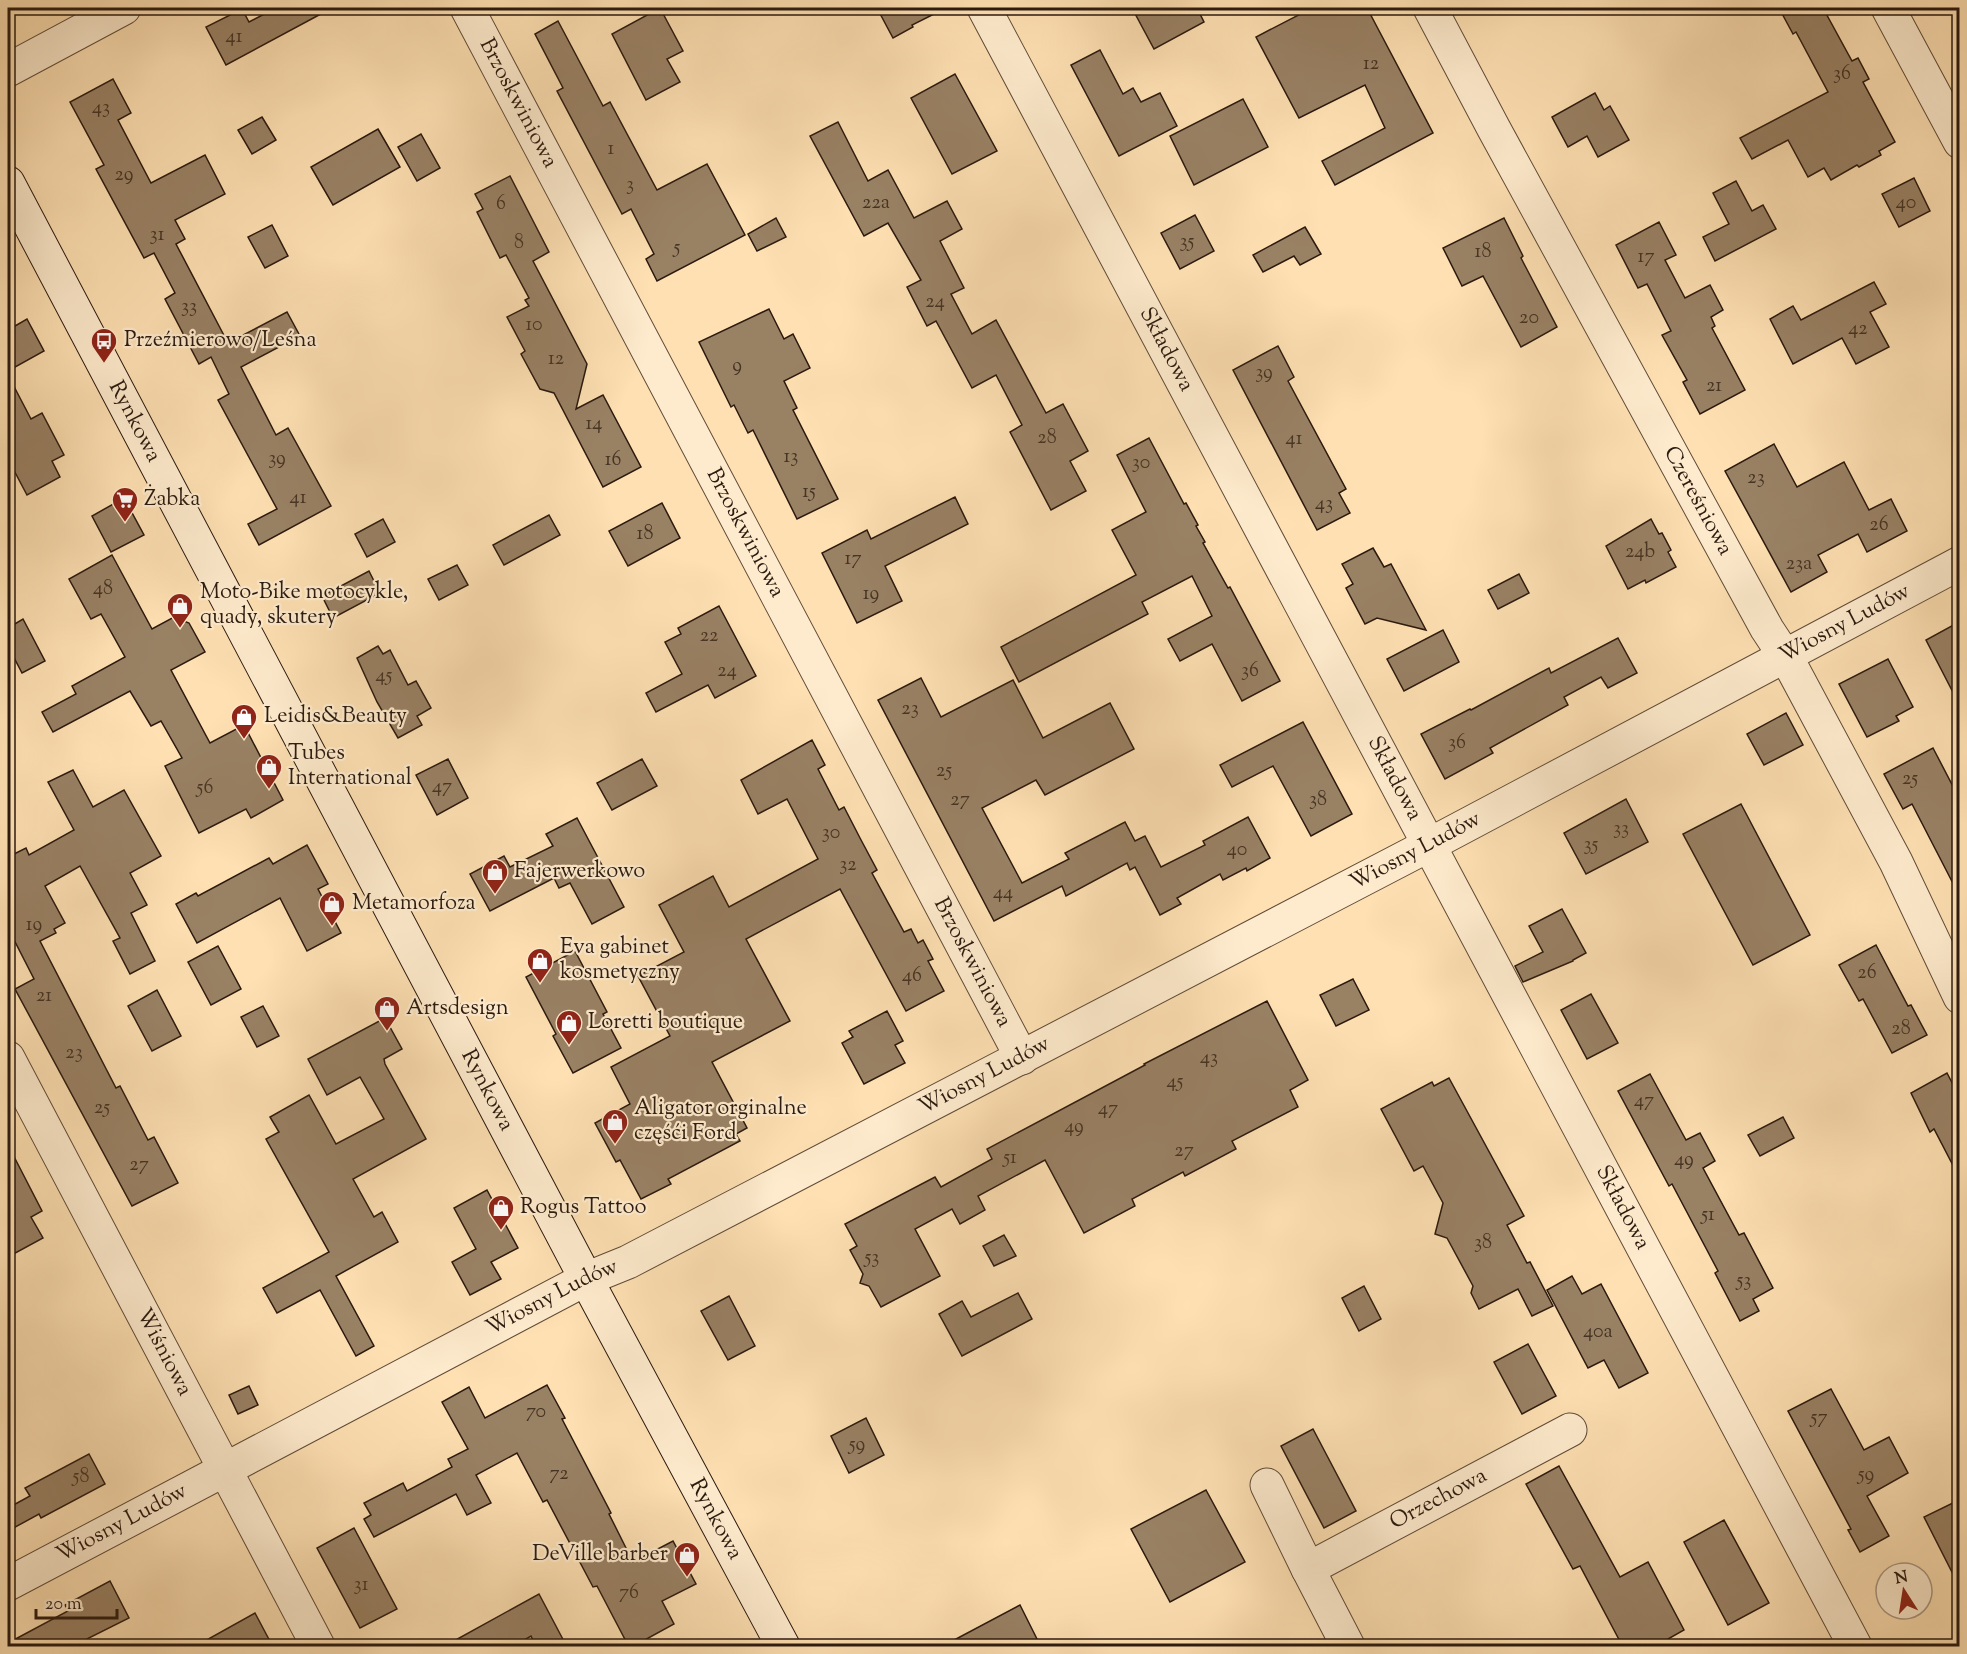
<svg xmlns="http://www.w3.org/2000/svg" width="1967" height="1654" font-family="'Sorts Mill Goudy',serif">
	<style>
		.building { fill: #998164; stroke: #2b1a0f; stroke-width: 1.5 }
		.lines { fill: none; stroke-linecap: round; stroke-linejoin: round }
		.street-casing { stroke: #604c38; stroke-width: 35 }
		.secondary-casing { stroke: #2b1a0f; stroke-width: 35 }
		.street { stroke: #feebcd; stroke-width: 33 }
		.secondary { stroke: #feebcd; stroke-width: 33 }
		.labels { text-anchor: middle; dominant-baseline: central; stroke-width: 4.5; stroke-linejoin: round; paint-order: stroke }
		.number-label { font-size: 20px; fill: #463424 }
		.street-label { font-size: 22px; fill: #2b1a0f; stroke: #feebcd }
		.poi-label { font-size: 22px; fill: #2b1a0f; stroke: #feebcd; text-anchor: start }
	</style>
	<rect width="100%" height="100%" fill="#fee0b2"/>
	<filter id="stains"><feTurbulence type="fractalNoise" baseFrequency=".00333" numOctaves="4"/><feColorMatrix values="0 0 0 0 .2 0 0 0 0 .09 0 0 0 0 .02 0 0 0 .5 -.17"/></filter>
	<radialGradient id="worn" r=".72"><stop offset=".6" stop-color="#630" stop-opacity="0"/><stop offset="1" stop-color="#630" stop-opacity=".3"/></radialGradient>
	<g class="building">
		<path d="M276,8h56l-106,57 -20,-38 36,-18 7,13z"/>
		<path d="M660,8l23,43 -16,8 13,23 -34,18 -34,-66z"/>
		<path d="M877,8h69l-34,17 1,2 -20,11z"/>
		<path d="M1132,8h65l7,14 -50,27z"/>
		<path d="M1312,8h55l66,125 -98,52 -13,-24 63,-33 -20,-43 -66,33 -43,-81z"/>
		<path d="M1779,8h44l29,53 6,-3 11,21 -6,3 32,60 -16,9 2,4 -22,12 -2,-2 -26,15 -7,-12 -16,9 -20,-37 -36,19 -12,-21 88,-46 -32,-60 -3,2z"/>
		<path d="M558,21l45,85 7,-4 47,88 50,-26 38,71 -88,46 -11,-22 8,-5 -23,-45 -9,5 -65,-123 6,-3 -28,-54z"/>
		<path d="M1100,50l23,44 10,-6 8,14 19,-9 17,33 -58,30 -48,-91z"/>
		<path d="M955,74l42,77 -45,23 -41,-76z"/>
		<path d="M113,79l18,34 -13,7 33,63 54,-28 20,39 -50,26 10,19 -9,5 52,99 59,-31 13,24 -59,31 35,68 12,-7 43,78 -72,39 -11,-21 29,-15 -59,-109 11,-6 -18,-37 -12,7 -34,-65 10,-6 -21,-40 -10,5 -48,-89 8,-4 -34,-63z"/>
		<path d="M1595,93l9,17 6,-4 19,34 -31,17 -11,-21 -19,11 -16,-30z"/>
		<path d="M1243,99l25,48 -74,38 -24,-49z"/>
		<path d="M262,117l14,23 -24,14 -14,-24z"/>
		<path d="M838,122l30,59 20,-11 26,48 33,-17 15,28 -22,12 24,47 -13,6 21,40 24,-14 50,93 17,-9 25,47 -18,10 16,30 -35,19 -41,-78 12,-7 -26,-50 -24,13 -36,-67 -9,5 -20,-39 14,-7 -33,-57 -24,13 -54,-100z"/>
		<path d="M378,129l22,38 -67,38 -22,-38z"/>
		<path d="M421,134l19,34 -23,13 -19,-34z"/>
		<path d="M510,176l39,76 -16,9 54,103 -11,45 27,-14 38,72 -38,20 -49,-94 -14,-4 -19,-35 4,-3 -18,-34 22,-11 -4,-6 4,-2 -23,-43 -6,3 -23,-46 6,-3 -8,-15z"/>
		<path d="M1914,178l16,33 -31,16 -17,-33z"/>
		<path d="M1736,181l16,30 11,-6 13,24 -61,32 -12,-24 26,-13 -16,-31z"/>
		<path d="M1195,215l19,36 -34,18 -19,-36z"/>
		<path d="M776,218l10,19 -29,14 -9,-17z"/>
		<path d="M1504,218l19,38 -2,2 36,69 -36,20 -38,-71 -21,10 -19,-38z"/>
		<path d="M1659,222l17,33 -11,5 20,38 25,-13 13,25 -12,7 4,9 -3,2 33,62 -45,24 -17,-32 4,-2 -25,-45 9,-4 -24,-47 -9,4 -22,-43z"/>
		<path d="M272,225l16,31 -23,12 -17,-31z"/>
		<path d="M1305,227l16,27 -21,11 -6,-9 -31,16 -10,-17z"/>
		<path d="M1874,282l12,22 -16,8 19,35 -33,17 -14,-26 -49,26 -23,-45 23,-13 8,14z"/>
		<path d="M769,309l15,30 9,-5 17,34 -26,13 13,27 -4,2 45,89 -41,20 -44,-89 -5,3 -14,-28 -3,2 -32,-65z"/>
		<path d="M27,319l17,32 -36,20v-41z"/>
		<path d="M1278,346l16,31 -6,4 58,108 -7,4 11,20 -33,17 -84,-160z"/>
		<path d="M8,375l23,44 11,-6 22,42 -12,6 8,16 -33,18 -19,-36z"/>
		<path d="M1149,438l35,66 2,-1 12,22 -2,1 9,16 -2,1 25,45 2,-1 50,94 -38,20 -30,-57 -32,17 -12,-22 44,-23 -20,-40 -50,26 6,12 -129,68 -18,-35 135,-72 -24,-45 34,-18 -29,-57z"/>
		<path d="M1774,444l23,43 47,-25 25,48 22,-11 16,32 -40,21 -9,-18 -40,21 9,17 -36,20 -66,-121z"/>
		<path d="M955,497l13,27 -83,42 17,35 -45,22 -35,-70 45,-23 4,9z"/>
		<path d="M124,498l20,37 -33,17 -19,-36z"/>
		<path d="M662,503l18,35 -52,28 -19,-35z"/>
		<path d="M549,515l11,20 -56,30 -11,-20z"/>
		<path d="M383,519l12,23 -28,15 -12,-23z"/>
		<path d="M1651,519l8,15 3,-1 9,17 -3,2 8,15 -30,16 -1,-3 -17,9 -22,-43z"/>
		<path d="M1373,548l11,19 7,-3 35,66 -49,-12 -12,6 -19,-36 7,-4 -11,-20z"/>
		<path d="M112,555l40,74 22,-12 15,6 16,29 -34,18 39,73 34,-18 39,75 -32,18 -5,-9 -47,24 -34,-67 17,-8 -21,-37 -10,5 -21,-35 -77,41 -11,-20 34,-18 -4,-8 53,-29 -24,-43 -10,5 -22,-40z"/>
		<path d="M457,565l11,20 -29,15 -11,-21z"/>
		<path d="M369,571l11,22 -47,25 -11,-22z"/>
		<path d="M1519,574l10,19 -31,16 -10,-19z"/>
		<path d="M719,606l37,70 -41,22 -7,-13 -52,27 -10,-19 36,-19 -17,-32 16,-8 -3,-6z"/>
		<path d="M23,619l22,42 -23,12 -14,-27v-18z"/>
		<path d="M1959,622v82l-33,-64z"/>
		<path d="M1443,630l16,32 -55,29 -17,-32z"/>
		<path d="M1618,638l19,35 -29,15 -7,-11 -37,20 4,8 -78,43 3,5 -48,26 -24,-45 49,-25 1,1 78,-42 2,5z"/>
		<path d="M378,646l5,8 7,-4 18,35 8,-4 15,27 -14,8 5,9 -24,13 -21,-36 -20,-44z"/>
		<path d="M1888,659l25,48 -17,9 3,5 -32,16 -28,-53z"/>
		<path d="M921,678l20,39 72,-37 30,58 67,-35 24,46 -89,46 -9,-15 -54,28 40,75 47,-24 -4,-6 60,-31 10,19 10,-5 16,31 44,-22 -2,-4 45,-24 22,41 -23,13 -1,-3 -23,12 -3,-6 -43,24 4,6 -21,11 -25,-48 -5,3 -3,-7 -61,33 -4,-10 -68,35 -116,-221z"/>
		<path d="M1786,713l17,32 -39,20 -17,-31z"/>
		<path d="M1303,722l49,92 -41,22 -38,-70 -41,21 -12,-22z"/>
		<path d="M812,740l13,25 -7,4 21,41 5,-3 16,31 17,32 -5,3 32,59 7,-3 7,14 5,-3 10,19 -5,2 16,30 -38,20 -66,-122 -94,50 44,82 -78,41 35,66 -11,6 4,7 -72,38 3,5 -30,15 -21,-39 -4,2 -21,-39 35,-19 -19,-37 59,-31 -32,-60 46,-24 -25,-47 54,-29 16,31 89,-48 -31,-60 -29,15 -17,-34z"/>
		<path d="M1933,748l26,50v97l-47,-91 -9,5 -19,-35z"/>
		<path d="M448,759l20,39 -31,17 -21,-40z"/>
		<path d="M642,759l15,27 -45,24 -15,-27z"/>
		<path d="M73,770l20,37 31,-17 37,66 -31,17 17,32 -16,8 24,48 -25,13 -17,-33 7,-3 -40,-72 -35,20 20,37 -11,6 2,4 -16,8 76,147 4,-2 28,54 6,-3 24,46 -46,23 -117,-217 19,-10 -26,-51v-71l18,-9 3,7 45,-25 -26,-48z"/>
		<path d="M1626,799l22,43 -62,32 -22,-41z"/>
		<path d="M1741,804l69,131 -57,30 -70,-131z"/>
		<path d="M577,818l47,89 -32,17 -22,-41 -11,5 -5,-10 -64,33 -20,-37 34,-18 6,11 43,-21 -7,-12z"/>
		<path d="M307,845l21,39 -10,5 23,44 -34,18 -27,-53 -83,45 -21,-39 20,-11 2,3 71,-38 4,6z"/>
		<path d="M1562,909l24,44 -13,7v1l-50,21 -8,-16 28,-14 -14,-26z"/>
		<path d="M1876,945l32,61 3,-1 16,30 -35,18 -29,-54 -4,2 -20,-36z"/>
		<path d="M218,946l23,43 -30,16 -23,-43z"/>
		<path d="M575,951l32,61 -4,2 18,34 -48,25 -20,-37 3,-2 -30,-57z"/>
		<path d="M1353,979l16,31 -33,16 -16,-31z"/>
		<path d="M157,990l24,46 -29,15 -24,-45z"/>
		<path d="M1591,994l27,49 -31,16 -26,-49z"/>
		<path d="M1267,1001l41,79 -18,10 8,17 -66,34 4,8 -51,27 -2,-4 -51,27 3,7 -51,27 -39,-73 -67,36 7,14 -25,14 -8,-15 -37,20 25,47 -59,31 -12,-21 -9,-3 3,-9 -13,-24 7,-4 -12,-22 90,-47 6,10 51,-28 -5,-10 158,-84 -1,-1z"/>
		<path d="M263,1006l16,30 -22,11 -16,-30z"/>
		<path d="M887,1011l16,30 -8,4 10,18 -41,21 -22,-41 11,-6 -4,-6z"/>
		<path d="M385,1018l17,31 -18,10 1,5 41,75 -73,40 21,38 8,-5 16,30 -62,34 38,70 -18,10 -36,-66 -43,23 -14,-25 66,-36 -63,-113 13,-7 -9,-15 39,-22 27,49 48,-25 -24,-42 -33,18 -19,-36z"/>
		<path d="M1947,1073l12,23v81l-25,-48 -4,3 -19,-39z"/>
		<path d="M1650,1074l36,66 14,-7 15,28 -12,7 36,67 5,-2 29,55 -20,11 6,12 -19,10 -25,-48 3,-2 -46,-87 -3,2 -51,-95z"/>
		<path d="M1449,1078l75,138 -17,9 20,38 3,-1 23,44 -21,10 -14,-27 -39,20 -8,-16 2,-7 -26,-48 -12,-4 8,-31 -20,-37 -9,5 -33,-62 51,-27 2,4z"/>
		<path d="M1783,1117l11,21 -34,18 -12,-21z"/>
		<path d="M8,1145l34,66 -11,6 12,21 -35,19z"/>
		<path d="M487,1190l31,58 -27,14 10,17 -31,16 -18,-33 24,-13 -22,-41z"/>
		<path d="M1004,1235l12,21 -22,10 -11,-20z"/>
		<path d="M1572,1276l10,18 19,-10 47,89 -29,15 -15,-28 -16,8 -41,-78z"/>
		<path d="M1364,1286l17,33 -22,12 -17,-33z"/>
		<path d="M1018,1293l14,26 -70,37 -23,-42 23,-13 9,16z"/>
		<path d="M729,1296l26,50 -27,14 -27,-49z"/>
		<path d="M1528,1344l28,52 -34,18 -28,-52z"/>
		<path d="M547,1385l18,33 -3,1 49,94 -2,1 24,48 40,-21 23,43 -34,17 12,23 -42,23h-3l-32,-61 -4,1 -46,-87 -4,2 -26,-49 -41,22 15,28 -24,12 -11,-21 -82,43 -10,-18 7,-4 -7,-12 39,-20 4,8 45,-24 -4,-8 20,-10 -26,-47 27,-15 16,31z"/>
		<path d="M249,1386l9,19 -20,9 -9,-19z"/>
		<path d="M1831,1389l33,61 25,-13 19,36 -41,23 22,40 -29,16 -12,-22 3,-1 -63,-118z"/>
		<path d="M866,1418l18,37 -35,18 -18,-37z"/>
		<path d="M1313,1429l43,82 -32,17 -43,-82z"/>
		<path d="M89,1454l16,30 -64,34 -2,-4 -31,17v-23l22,-12 -5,-8z"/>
		<path d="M1559,1466l61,111 28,-15 36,68 -30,17h-31l-43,-81 -7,3 -47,-85z"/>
		<path d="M1206,1490l39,72 -75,40 -39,-73z"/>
		<path d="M1959,1500v86l-35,-69z"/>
		<path d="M1724,1520l45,83 -41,22 -44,-83z"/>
		<path d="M354,1528l43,81 -37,19 -43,-80z"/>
		<path d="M110,1581l19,37 -58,29h-63v-4l60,-32 -3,-6z"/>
		<path d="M539,1594l28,53h-31l-5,-11 -19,11h-69z"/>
		<path d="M1020,1605l21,42h-100z"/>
		<path d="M255,1613l18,34h-79z"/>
	</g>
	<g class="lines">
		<g class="street-casing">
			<g id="street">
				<path id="s1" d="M467,8l555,1050"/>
				<path id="s2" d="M984,8l871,1638"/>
				<path id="s3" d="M1430,8l64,121 273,500 23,35 106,198 64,135"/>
				<path d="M1888,8l72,134"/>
				<path d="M8,70l116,-62"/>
				<path id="s4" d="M8,1058l310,588"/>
				<path d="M1267,1485l41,84 40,77"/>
				<path id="s5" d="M1308,1569l262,-139"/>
				<path id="s6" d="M8,1584l578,-305 42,-17 801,-417 531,-282"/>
			</g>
		</g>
		<g class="secondary-casing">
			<g id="secondary">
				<path id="s7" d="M8,183l578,1096 197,367"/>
			</g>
		</g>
		<use href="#street" class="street"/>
		<use href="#secondary" class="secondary"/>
	</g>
	<defs>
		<g id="bus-pin" transform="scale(1.35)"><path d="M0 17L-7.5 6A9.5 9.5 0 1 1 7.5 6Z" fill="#8f2418" stroke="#feebcd"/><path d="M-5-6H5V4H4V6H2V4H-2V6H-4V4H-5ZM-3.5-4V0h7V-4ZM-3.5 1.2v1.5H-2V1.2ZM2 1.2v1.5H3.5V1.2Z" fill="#fff"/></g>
		<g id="supermarket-pin" transform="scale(1.35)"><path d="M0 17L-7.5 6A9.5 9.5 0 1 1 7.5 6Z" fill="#8f2418" stroke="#feebcd"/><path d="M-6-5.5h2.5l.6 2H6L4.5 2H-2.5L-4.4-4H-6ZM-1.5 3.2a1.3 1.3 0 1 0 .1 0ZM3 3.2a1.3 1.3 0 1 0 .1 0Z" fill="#fff"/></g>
		<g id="shop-pin" transform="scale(1.35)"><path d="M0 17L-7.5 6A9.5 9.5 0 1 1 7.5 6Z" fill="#8f2418" stroke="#feebcd"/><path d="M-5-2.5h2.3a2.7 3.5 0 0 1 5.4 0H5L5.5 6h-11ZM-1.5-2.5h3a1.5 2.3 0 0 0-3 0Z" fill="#fff"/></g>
	</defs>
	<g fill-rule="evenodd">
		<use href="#bus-pin" x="104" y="341"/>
		<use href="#supermarket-pin" x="125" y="500"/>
		<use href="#shop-pin" x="180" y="606"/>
		<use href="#shop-pin" x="244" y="717"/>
		<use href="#shop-pin" x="269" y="767"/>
		<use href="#shop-pin" x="495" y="872"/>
		<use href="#shop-pin" x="332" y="904"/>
		<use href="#shop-pin" x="540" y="961"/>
		<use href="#shop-pin" x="387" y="1009"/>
		<use href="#shop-pin" x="569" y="1023"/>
		<use href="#shop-pin" x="615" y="1122"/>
		<use href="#shop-pin" x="501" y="1208"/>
		<use href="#shop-pin" x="687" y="1555"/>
	</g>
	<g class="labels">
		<g class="number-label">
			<text x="234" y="37">41</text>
			<text x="1371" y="64">12</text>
			<text x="1842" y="74">36</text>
			<text x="101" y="108">43</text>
			<text x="611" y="149">1</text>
			<text x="124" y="175">29</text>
			<text x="630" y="185">3</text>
			<text x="876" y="203">22a</text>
			<text x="1906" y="203">40</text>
			<text x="501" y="204">6</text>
			<text x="157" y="235">31</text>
			<text x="1187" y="242">35</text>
			<text x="519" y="243">8</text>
			<text x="677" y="248">5</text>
			<text x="1483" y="252">18</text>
			<text x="1646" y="257">17</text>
			<text x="935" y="302">24</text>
			<text x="189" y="307">33</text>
			<text x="1529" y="318">20</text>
			<text x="534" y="325">10</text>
			<text x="1858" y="329">42</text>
			<text x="556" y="359">12</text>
			<text x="737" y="366">9</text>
			<text x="1264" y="373">39</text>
			<text x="1714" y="386">21</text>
			<text x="594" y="424">14</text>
			<text x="1047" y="438">28</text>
			<text x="1294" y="439">41</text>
			<text x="791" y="457">13</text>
			<text x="277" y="459">39</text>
			<text x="613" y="460">16</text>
			<text x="1141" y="463">30</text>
			<text x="1756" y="478">23</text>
			<text x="809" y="492">15</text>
			<text x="298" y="498">41</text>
			<text x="1324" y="504">43</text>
			<text x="1879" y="525">26</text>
			<text x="645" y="534">18</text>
			<text x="1640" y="552">24b</text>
			<text x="853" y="559">17</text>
			<text x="1799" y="564">23a</text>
			<text x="103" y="589">48</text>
			<text x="871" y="594">19</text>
			<text x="709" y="636">22</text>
			<text x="727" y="671">24</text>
			<text x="1250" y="671">36</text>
			<text x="384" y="676">45</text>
			<text x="910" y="709">23</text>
			<text x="1457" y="743">36</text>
			<text x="944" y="771">25</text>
			<text x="1910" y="779">25</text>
			<text x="442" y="787">47</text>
			<text x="205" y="788">56</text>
			<text x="960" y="800">27</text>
			<text x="1318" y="800">38</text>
			<text x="1621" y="829">33</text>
			<text x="831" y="833">30</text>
			<text x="1591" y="845">35</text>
			<text x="1237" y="850">40</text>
			<text x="848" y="865">32</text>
			<text x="1003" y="893">44</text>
			<text x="34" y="925">19</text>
			<text x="1867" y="973">26</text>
			<text x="912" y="976">46</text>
			<text x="44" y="996">21</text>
			<text x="1901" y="1029">28</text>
			<text x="74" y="1053">23</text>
			<text x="1209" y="1058">43</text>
			<text x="1175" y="1082">45</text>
			<text x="1644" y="1101">47</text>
			<text x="102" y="1108">25</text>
			<text x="1108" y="1109">47</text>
			<text x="1074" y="1127">49</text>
			<text x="1184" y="1151">27</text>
			<text x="1010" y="1158">51</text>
			<text x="1684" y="1160">49</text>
			<text x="139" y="1165">27</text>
			<text x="1708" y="1215">51</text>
			<text x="1483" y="1243">38</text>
			<text x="872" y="1258">53</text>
			<text x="1744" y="1281">53</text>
			<text x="1598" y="1332">40a</text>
			<text x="536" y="1412">70</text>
			<text x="1819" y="1418">57</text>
			<text x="857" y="1445">59</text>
			<text x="559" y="1474">72</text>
			<text x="1866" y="1475">59</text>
			<text x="81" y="1477">58</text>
			<text x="361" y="1585">31</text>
			<text x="629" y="1593">76</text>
		</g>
		<g class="street-label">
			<text stroke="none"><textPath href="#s1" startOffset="108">Brzoskwiniowa</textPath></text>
			<text stroke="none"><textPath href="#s2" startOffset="387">Składowa</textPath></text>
			<text stroke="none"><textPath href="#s7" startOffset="270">Rynkowa</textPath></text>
			<text stroke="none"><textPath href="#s3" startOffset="561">Czereśniowa</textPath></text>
			<text stroke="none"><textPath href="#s1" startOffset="594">Brzoskwiniowa</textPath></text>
			<text stroke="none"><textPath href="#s6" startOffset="2073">Wiosny Ludów</textPath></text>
			<text stroke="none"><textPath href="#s2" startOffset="873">Składowa</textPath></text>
			<text stroke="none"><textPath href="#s6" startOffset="1587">Wiosny Ludów</textPath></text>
			<text stroke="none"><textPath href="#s1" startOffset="1080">Brzoskwiniowa</textPath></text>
			<text stroke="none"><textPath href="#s6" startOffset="1101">Wiosny Ludów</textPath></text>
			<text stroke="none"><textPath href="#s7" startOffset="1026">Rynkowa</textPath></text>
			<text stroke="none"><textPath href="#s2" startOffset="1359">Składowa</textPath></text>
			<text stroke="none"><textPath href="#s6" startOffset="615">Wiosny Ludów</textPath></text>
			<text stroke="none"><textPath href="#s4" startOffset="333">Wiśniowa</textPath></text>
			<text stroke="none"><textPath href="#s5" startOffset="148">Orzechowa</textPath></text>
			<text stroke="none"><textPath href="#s7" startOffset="1512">Rynkowa</textPath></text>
			<text stroke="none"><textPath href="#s6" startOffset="129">Wiosny Ludów</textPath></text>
		</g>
		<g class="poi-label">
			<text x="124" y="341">Przeźmierowo/Leśna</text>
			<text x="144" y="500">Żabka</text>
			<text x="200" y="593">Moto-Bike motocykle,<tspan x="200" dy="25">quady, skutery</tspan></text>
			<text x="264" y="717">Leidis&amp;Beauty</text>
			<text x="288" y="754">Tubes<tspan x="288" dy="25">International</tspan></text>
			<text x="514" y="872">Fajerwerkowo</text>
			<text x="352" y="904">Metamorfoza</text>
			<text x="560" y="948">Eva gabinet<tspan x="560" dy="25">kosmetyczny</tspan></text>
			<text x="406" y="1009">Artsdesign</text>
			<text x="588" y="1023">Loretti boutique</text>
			<text x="634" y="1109">Aligator orginalne<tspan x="634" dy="25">częśći Ford</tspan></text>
			<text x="520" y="1208">Rogus Tattoo</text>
			<text x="668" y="1555" text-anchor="end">DeVille barber</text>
		</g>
	</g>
	<rect width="1967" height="1654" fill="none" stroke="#fee0b2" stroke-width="30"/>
	<rect x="9" y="9" width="1949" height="1636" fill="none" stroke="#2b1a0f" stroke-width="3"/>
	<rect x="15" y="15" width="1937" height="1624" fill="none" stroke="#2b1a0f" stroke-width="1.5"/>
	<g transform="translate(1904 1591) rotate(348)"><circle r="28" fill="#feebcd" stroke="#aa9781" stroke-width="1.5"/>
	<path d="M0-4.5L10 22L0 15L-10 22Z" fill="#8f2418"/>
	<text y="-9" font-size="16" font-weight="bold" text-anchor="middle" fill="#2b1a0f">N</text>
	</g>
	<path d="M36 1609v9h81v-9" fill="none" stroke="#2b1a0f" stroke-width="3"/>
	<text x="45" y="1609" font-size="18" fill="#2b1a0f" stroke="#feebcd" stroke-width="4.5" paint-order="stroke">20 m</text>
	<rect width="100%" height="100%" filter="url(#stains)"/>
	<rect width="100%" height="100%" fill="url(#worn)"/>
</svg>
